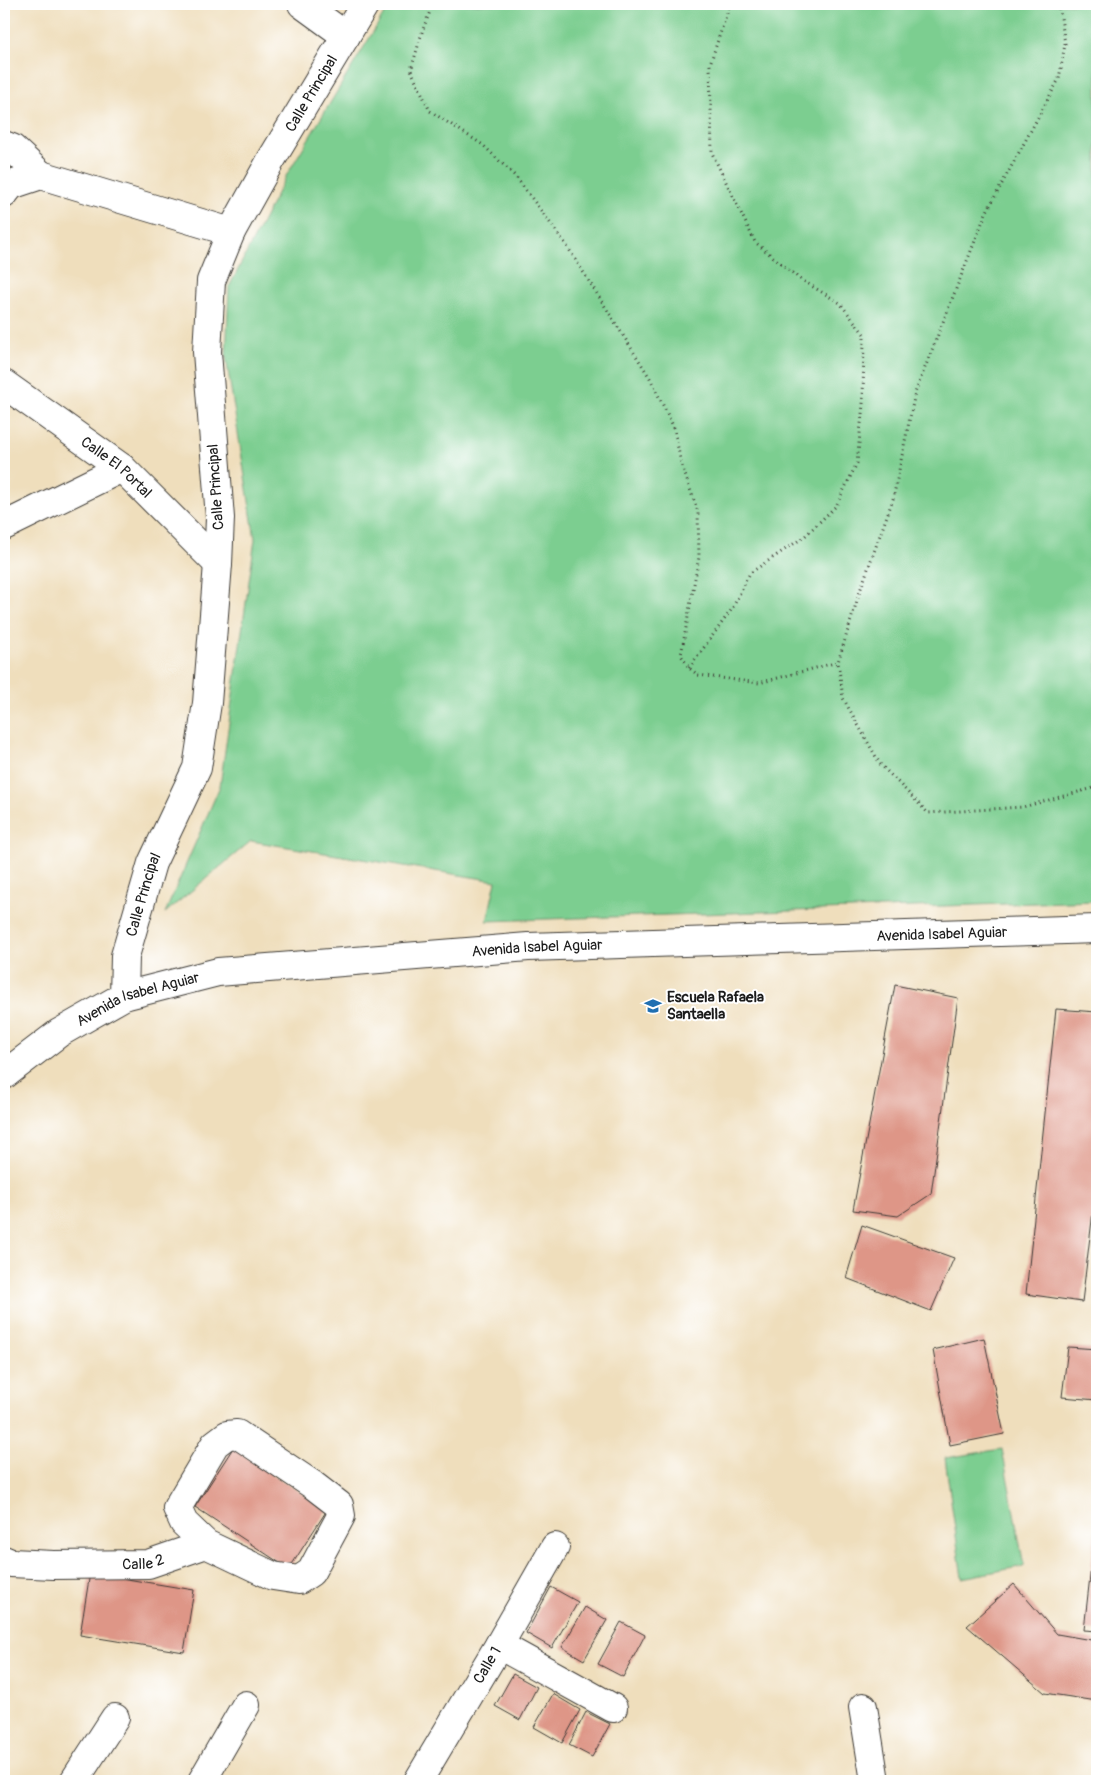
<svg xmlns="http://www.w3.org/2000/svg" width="1101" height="1785" font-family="Pangolin,sans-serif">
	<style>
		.green { fill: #7cce90; stroke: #4c7556 }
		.building { fill: #de9687 }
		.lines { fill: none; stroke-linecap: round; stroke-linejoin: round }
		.minor-casing { stroke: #3c3934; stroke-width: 30 }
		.major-casing { stroke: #3c3934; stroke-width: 30 }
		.path { stroke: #3c3934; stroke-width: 3; stroke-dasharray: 1 4; stroke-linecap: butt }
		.minor { stroke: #fff; stroke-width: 28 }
		.major { stroke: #fff; stroke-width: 28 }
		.labels { text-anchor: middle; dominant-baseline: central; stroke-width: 4; stroke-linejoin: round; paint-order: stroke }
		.street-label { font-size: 15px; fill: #1c1c1c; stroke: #fff }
		.poi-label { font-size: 15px; font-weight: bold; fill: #1c1c1c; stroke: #fff; text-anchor: start }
	</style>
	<rect width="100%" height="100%" fill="#fff"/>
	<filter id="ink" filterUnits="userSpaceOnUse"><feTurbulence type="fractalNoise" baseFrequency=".02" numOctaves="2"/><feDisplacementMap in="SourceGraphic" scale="10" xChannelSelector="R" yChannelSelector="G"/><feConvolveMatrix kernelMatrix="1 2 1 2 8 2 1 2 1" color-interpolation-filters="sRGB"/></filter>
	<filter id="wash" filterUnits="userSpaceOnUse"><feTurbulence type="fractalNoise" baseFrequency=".0096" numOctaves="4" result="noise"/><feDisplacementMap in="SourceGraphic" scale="20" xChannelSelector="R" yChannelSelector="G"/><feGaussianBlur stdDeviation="1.12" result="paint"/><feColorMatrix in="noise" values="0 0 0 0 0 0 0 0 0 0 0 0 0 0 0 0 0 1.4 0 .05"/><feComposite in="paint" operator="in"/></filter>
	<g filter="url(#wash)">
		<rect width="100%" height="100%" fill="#efdebc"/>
		<g class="green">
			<path d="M390,4h707v897l-610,20 9,-40 -245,-40 -86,72 55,-127 35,-247 -29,-181 3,-71 57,-111z"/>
			<path d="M1002,1449l22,117 -62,12 -17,-120z"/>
		</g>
		<g id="blocks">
			<g class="building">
				<path d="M895,985l63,13 -27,196 -33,22 -45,-6z"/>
				<path d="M1056,1009l41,3v167l-15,123 -56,-8z"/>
				<path d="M862,1225l92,33 -23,53 -85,-33z"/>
				<path d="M984,1338l20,96 -54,11 -17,-95z"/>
				<path d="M1068,1347l29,2v51l-35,-3z"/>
				<path d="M233,1448l94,62 -38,59 -94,-62z"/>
				<path d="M1095,1531h2v100l-13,-1z"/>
				<path d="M90,1573l104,17 -10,62 -104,-17z"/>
				<path d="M1014,1584l43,50 40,7v60l-52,-8 -78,-67z"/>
				<path d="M551,1587l27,15 -26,46 -26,-15z"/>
				<path d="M585,1607l22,13 -23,40 -22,-13z"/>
				<path d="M621,1622l24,13 -22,42 -25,-13z"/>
				<path d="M513,1674l24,13 -17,33 -25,-14z"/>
				<path d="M553,1694l27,16 -18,33 -28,-16z"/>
				<path d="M586,1712l24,12 -18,33 -23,-12z"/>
			</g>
		</g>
	</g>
	<g filter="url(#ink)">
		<use href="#blocks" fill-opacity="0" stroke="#3c3934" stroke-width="1"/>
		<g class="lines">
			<g class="minor-casing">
				<g id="minor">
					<path d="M302,4l44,32"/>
					<path d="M4,145l8,3 29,27"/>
					<path d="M4,194l7,-9 30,-10 190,57"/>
					<path id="s1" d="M4,384l118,84 96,96"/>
					<path d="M4,526l118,-58"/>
					<path id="s2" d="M124,996l1,-40 27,-93 45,-95 10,-65 11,-139 2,-46 -13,-166 4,-71 20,-49 40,-72 94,-156"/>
					<path id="s3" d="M4,1560l7,3 43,2 94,-1 58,-20 67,32 26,4 12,-8 30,-56 -2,-11 -26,-20 -76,-51 -10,1 -12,9 -38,64 7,15 22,21"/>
					<path d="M499,1645l114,63"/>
					<path d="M863,1707l12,74"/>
					<path d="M74,1781l41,-63"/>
					<path d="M202,1781l44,-76"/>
					<path id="s4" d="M418,1781l81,-136 56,-98"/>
				</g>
			</g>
			<g class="major-casing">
				<g id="major">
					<path id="s5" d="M4,1075l55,-42 65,-37 94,-24 310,-25 569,-18"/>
				</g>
			</g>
			<g class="path">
				<path d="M433,4l-10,25 -12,41 19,41 53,34 33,32 49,66 85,135 24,50 7,35 17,49 1,45 -18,98 8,13 9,7 61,8 79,-21"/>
				<path d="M1057,4l3,7 5,33 -6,35 -73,134 -71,180 -22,106 -33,92 -22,71 5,36 37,66 48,49 95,-6 74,-20"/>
				<path d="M689,668l43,-59 18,-36 54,-36 32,-31 21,-43 6,-59 1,-70 -24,-31 -40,-24 -45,-37 -43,-89 -2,-89 20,-60"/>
			</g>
			<use href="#minor" class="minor"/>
			<use href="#major" class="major"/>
		</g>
	</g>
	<defs>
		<g id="school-bare" transform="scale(1.35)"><path d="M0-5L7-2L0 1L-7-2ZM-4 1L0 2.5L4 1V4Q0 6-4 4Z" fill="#1f6fb2" stroke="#fff" stroke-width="2.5" paint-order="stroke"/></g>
	</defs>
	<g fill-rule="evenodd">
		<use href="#school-bare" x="653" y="1006"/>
	</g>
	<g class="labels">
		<g class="street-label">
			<text stroke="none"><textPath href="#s2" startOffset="944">Calle Principal</textPath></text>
			<text stroke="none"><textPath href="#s1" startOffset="140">Calle El Portal</textPath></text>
			<text transform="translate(216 487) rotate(-94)">Calle Principal</text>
			<text stroke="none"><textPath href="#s2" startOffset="104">Calle Principal</textPath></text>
			<text stroke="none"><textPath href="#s5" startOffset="966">Avenida Isabel Aguiar</textPath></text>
			<text stroke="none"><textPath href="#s5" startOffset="561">Avenida Isabel Aguiar</textPath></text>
			<text stroke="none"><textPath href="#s5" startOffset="156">Avenida Isabel Aguiar</textPath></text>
			<text stroke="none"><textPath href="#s3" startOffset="140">Calle 2</textPath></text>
			<text stroke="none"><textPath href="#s4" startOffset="135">Calle 1</textPath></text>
		</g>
		<g class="poi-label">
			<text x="667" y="997">Escuela Rafaela<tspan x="667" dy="17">Santaella</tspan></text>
		</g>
	</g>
	<rect width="1101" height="1785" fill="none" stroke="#fff" stroke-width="20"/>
</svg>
